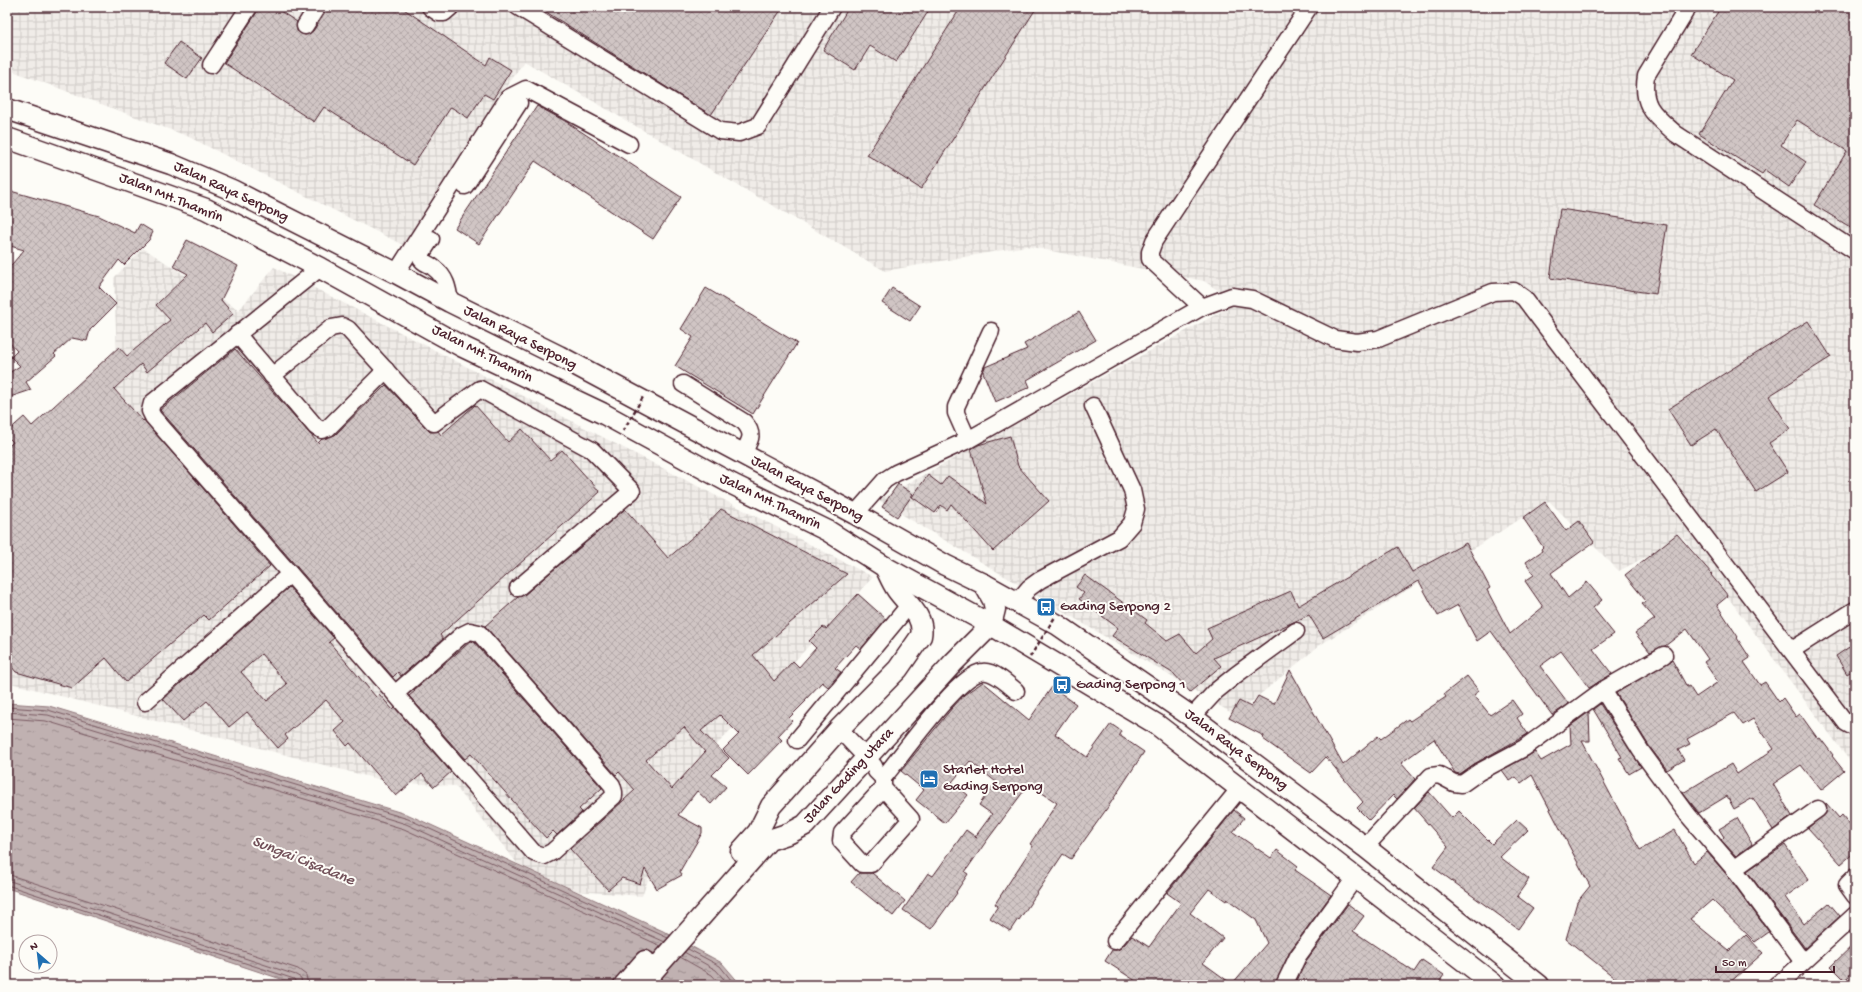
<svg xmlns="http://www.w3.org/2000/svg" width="1862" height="992" font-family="'Gochi Hand',sans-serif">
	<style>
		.industrial { fill: url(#industrial-grid) }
		.water { fill: url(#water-ripples); stroke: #91777b }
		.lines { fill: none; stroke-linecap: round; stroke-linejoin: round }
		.shore { stroke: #795961; stroke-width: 1 }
		.building { fill: url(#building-cross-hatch); stroke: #4a1f2b; fill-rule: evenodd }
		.minor-casing { stroke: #4a1f2b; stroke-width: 19 }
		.major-casing { stroke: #4a1f2b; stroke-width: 23 }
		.minor { stroke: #fdfcf7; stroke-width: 16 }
		.major { stroke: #fdfcf7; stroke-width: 20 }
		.path-bridge { stroke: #4a1f2b; stroke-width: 2.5; stroke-dasharray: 4 3; stroke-linecap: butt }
		.labels { text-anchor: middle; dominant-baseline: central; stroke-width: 4; stroke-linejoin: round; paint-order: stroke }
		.street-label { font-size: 15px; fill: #4a1f2b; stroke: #fdfcf7 }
		.poi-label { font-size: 15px; fill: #4a1f2b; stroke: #fdfcf7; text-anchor: start }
		.water-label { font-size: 16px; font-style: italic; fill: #73525a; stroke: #fdfcf7 }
	</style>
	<defs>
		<pattern id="industrial-grid" width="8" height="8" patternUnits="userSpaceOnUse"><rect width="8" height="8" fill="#f0ece8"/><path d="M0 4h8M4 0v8" fill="none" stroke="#cfcac7"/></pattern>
		<pattern id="water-ripples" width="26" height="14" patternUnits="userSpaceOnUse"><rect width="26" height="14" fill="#c0b1b1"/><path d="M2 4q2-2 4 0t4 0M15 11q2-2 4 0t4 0" fill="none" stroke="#9e8f90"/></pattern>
		<pattern id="building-cross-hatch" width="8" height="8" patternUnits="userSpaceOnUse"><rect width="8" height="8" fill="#d0c5c4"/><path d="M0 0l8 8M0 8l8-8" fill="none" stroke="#b4a9a9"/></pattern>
	</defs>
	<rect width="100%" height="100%" fill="#fdfcf7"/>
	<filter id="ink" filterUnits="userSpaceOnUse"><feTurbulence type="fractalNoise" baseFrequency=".025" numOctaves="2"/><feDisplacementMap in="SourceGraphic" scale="8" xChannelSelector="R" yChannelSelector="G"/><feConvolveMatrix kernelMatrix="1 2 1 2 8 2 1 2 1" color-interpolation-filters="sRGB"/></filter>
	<g filter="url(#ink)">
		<g class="industrial">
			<path d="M7,7h1848v761l-172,-231 -64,34 -70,-70 -229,144 -85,70 -357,-215 359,-197 -33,-22 -178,-35 -141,25 -361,-210 -121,184 -216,-109 -180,-67z"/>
			<path d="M143,248l96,62 35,-43 599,310 -218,234 1,48 -14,37 -78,-6 -39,-17 -70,-87 -66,-4 -382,-100v-229l110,-98 -3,-77z"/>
		</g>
		<path class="water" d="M7,703l42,3 360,109 254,116 59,32 19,22h-442l-292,-97z"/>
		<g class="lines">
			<g class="shore">
				<path d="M7,707l41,3 360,109 260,119"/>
				<path d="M7,712l41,3 358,109 259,118"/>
				<path d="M7,718l39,3 358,108 257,117"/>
				<path d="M7,874l291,95 8,6 2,10"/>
				<path d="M7,880l289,95 5,3 1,7"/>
				<path d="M7,885l287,94 3,6"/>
				<path d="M688,949l32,17 15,19"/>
				<path d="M684,952l32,18 13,15"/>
				<path d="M680,957l32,18 9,10"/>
			</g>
		</g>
		<g class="building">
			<path d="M258,7h16l23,15v9l8,4 8,-4 16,-24h72l85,58 4,-8 21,13 -18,29 -9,-5 -16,24 -17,-11 -38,58 -89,-58 -10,15 -90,-59 33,-51z"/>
			<path d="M538,7h245l-72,108z"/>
			<path d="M849,7h82l-35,55 -26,-16 -15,24 -32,-20z"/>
			<path d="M961,7h76l-116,182 -54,-34z"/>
			<path d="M1721,7h134v223l-41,-25 33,-54 -50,-31 -16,25 25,17 -17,25 -24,-17 -3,4 -63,-40 34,-54 -42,-26z"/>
			<path d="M179,42l23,16 -15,21 -23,-16z"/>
			<path d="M537,106l28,15 116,76 -28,42 -118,-78 -56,83 -24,-16z"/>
			<path d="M7,190l92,26 36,17 5,-9 13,8 -4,8 -25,25 -5,-5 -20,27 17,17 -26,26 -3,11 -15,-3 -18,16 2,2 -30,26 5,8 -24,8v-24l13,-8 -9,-9 6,-6 -10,-11v-70l17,-20 -17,-5z"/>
			<path d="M1560,209l107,16 -11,69 -106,-16z"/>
			<path d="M187,240l51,26 -17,34 12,14 -21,18 -7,-9 -58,49 -6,-8 -27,25 29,32 1,-1 126,146 -61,54 -5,-5 -78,67 -20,-24 -34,30 -56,-16 -9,-11v-213l6,-6 -6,-6v-4l17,-15 8,9 87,-79 8,9 43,-36 -14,-15 32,-31 -15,-8z"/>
			<path d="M706,288l91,55 -44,71 -78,-48 18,-29 -12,-8z"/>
			<path d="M892,288l28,18 -10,15 -28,-18z"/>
			<path d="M1079,312l17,28 -69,40 3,7 -35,15 -12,-30 2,-5 42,-18 -3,-5z"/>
			<path d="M1808,321l23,36 -62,39 21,33 -21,14 19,29 -32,20 -40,-63 -25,16 -23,-36z"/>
			<path d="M235,349l83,94 4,-4 13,-4 51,-50 44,47 8,-1 3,4 34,-30 33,37 14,-13 28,31 12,-10 38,42 -160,143 3,4 -42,37 -3,-4 -5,5 -233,-267z"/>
			<path d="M1010,436l8,30 31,35 -56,50 -42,-47 -4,6 -6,-5 -6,8 -23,-16 16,-22 13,10 7,-9 39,28 -16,-55 7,-4z"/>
			<path d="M898,484l15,10 -16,23 -15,-10z"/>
			<path d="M1545,502l21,29 13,-10 15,21 -43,31 17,25 19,-16 15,18 -9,8 21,26 -21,15 19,25 -23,14 -28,-37 -21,15 29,38 -17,11 -61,-84 -14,10 -19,-36 -20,11 -19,-35 -96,57 -14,-23 -95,43 7,8 -31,26 -16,-18 -62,-38 6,-8 -39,-29 5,-6 -8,-6 9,-12 62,45 -2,3 22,18 13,-7 16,19 16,-14 -5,-11 84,-37 7,15 100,-59 14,25 54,-29 24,45 -3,2 23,44 33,-27 -18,-26 9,-6 -8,-13 16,-11 -1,-2 2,-2 -20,-29z"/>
			<path d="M625,509l43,49 34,-29 19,-20 126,65 -94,81 21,26 19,-20 6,6 17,-19 -7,-7 14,-14 3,2 32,-35 28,25 -25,30 -5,-4 -21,23 6,4 -13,15 -6,-5 -17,18 1,1 -17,17 3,3 -14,15 4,4 -34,35 -25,-25 16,-16 -19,-19 -19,16 28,27 -17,17 14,12 -15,17 -14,-13 -19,24 24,13v5l-22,38 2,4 -25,14 -12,-20 -5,15 -18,-6 -14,12 -38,-41 65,-59 -16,-18 -3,3 -131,-149 33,-29 6,-2zM684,727l21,25 -33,37 -26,-29z"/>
			<path d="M1677,534l35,40 -1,1 17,21 -11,9 21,32 -1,1 13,20 -6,4 16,23 5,-3 14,20 4,-4 13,19 4,-3 18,25 2,-1 13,17 -1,1 12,15 -23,19 -20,-25 -28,19 19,32 -19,14 -20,-32 -19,11 -7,-13 -28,17 -16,-20 48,-29 6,10 37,-25 -21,-30 -10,6 -9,-12 -47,26 3,5 -12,6 6,10 -17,10 -18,-24 -33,-53 56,-33 15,27 2,-1 7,11 22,-15 -14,-20 4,-3 -21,-30 -22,17 -15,6 -15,-19 20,-14 -13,-15 4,-3 -21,-26z"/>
			<path d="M289,587l45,51 -5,4 47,55 3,-3 14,16 2,-2 56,64 -17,15 -12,-13 -26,22 -46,-53 -3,3 -12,-15 10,-9 -19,-22 -41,35 3,4 -10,9 -31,-36 -18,15 -22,-26 -24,20 -20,-22zM261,654l26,30 -20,17 -26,-29z"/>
			<path d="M471,641l3,1 128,146 -23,21 3,3 -25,23 -4,-4 -7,7 -75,-84 -6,5 -56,-63 6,-5 -1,-1z"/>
			<path d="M1855,643v26l-8,5 -11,-18z"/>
			<path d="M1290,670l53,95 35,-29 3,3 27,-20 2,2 36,-24 -2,-3 23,-18 12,15 -5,4 16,20 22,-15 10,14 -5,4 11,16 -54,30 -14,10 -5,-1 -21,-34 -33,24 14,16 -18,20 -4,-4 -24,25 -12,-12 6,-6 -37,-45 -15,16 -48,-34 1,-3 -35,-18 10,-17 12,6 7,-11 16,8z"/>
			<path d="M983,682l46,38 23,-33 24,17 -21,30 32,23 24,-33 10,7 -2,4 25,17 -36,55 -37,52 -8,-5 -44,66 -1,-1 -8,12 -20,-13 8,-12 -3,-2 38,-58 -3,-2 27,-41 -28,-19 -44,59 -20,29 3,2 -12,18 1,1 -26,36 -28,-19 25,-37 5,3 33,-46 11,8 -2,-1 17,-23 -13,-9 17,-23 -26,-21 -18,21 16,13 -23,28 -29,-23 8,-10 -23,-19 51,-63 13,-14z"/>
			<path d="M1600,704l41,63 -12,7 -10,-16 3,-1 -29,-48z"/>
			<path d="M1589,712l1,29h-8l58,109 35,-20 19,33 13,-11 20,23 42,57 -14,10 -43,-42 -22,19 39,32 17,-16 17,18 -36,32h-103l-58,-46 11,-37 13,-16 -58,-111 -11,8 -5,-6 -6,4 -8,-11 33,-18 6,9 30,-17 -1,-18z"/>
			<path d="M1429,792l23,26 7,-7 33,33 25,-24 11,10 -28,27 29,22 -12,17 16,12 -15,21 -85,-62 15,-20 -34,-39z"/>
			<path d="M1826,803l13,15 3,-3 8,10 5,-5v32l-14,12 -33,-36 18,-15z"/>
			<path d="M1234,810l10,8 -11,14 38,26 6,-8 21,16 -3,4 36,25 -41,56 -15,34h-133l-37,-24 7,-11h6l4,-3 10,-11 17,11 32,-44 -14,-10zM1209,889l17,12 1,-2 29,21 11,23 -35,41 -29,-21 20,-25 -33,-25z"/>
			<path d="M1737,818l15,26 -16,12 -15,-16 3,-3 -5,-8z"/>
			<path d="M1785,845l24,35 -24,17 19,27 25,-21 11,13 -35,32 -58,-77z"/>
			<path d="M859,873h13l33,28 -12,15 -42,-34z"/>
			<path d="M1348,904l16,12 -11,15 61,41 8,-12 22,15 -7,10h-142l11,-24z"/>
			<path d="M1855,943v27l-10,10 -14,-14z"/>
		</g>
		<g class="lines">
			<g class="minor-casing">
				<g id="minor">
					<path d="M430,7l9,6h5l7,-6"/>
					<path d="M518,7l202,124 19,2 19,-7 74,-119"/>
					<path d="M1688,7l-42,69c-5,31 9,39 30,58l179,117"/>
					<path d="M305,26l12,-19"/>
					<path d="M211,65l38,-58"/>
					<path d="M465,186l54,-83 -2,-9"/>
					<path d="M431,239l-11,17c2,8 9,7 14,12 12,9 14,20 16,34"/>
					<path d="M320,268l-168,135 -2,8 3,6 381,436 10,3 8,-4 62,-56v-4l-2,-7 -133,-152 -9,-2 -8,4 -66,58"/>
					<path d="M396,273l112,-175 18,-9 103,55"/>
					<path d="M1202,307l-52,-48v-7l4,-11 155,-234"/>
					<path d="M237,334l79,93 6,3 6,-2 58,-58"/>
					<path d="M272,376l59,-48 11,-2 6,3 86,94 46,-34 112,61 40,41 -114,97"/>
					<path d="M683,384l61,38c12,14 5,19 -2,33"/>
					<path d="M968,440l-12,-27v-6l35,-76"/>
					<path d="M855,514l30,-34 11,-7 72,-33 234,-133 30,-11 20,3 83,40 22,3 21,-3 115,-47 21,-1 10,7 322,425 9,5"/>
					<path d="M1017,602l12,-14 11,-8 79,-42 13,-15 4,-14 -4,-19 -39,-84"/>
					<path d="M1792,650l63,-40"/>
					<path d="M1603,690l38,61 47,64 46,54 69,93"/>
					<path d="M145,702l145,-128"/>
					<path d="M1192,717l24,-26 21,-17 59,-43"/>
					<path d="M839,729l35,37 2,5 7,7v10l28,31 -40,45h-9l-21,-23 1,-8 41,-45"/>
					<path d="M797,740l113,-136"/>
					<path d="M883,778c18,-21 75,-103 99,-106 11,-2 26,12 34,19"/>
					<path d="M1365,847l66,-71 8,-1 15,8 8,1 17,-12 45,-24 79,-58 61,-35"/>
					<path d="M1734,869l84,-60"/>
					<path d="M1855,877l-8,8 8,11"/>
					<path d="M1115,941l125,-153"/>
					<path d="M1284,985l14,-29 57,-78"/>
					<path d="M1776,985l10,-7 69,-63"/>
				</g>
			</g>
			<g class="major-casing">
				<g id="major">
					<path d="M7,109l164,55 61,26 164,83 54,29 109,54 296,158 90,51 39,19 74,41 134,92 173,130 174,138"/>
					<path d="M7,138l199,71 114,59 141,78 141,67 130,71 96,47 57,36 106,58 165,99 339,261"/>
					<path d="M741,851l17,-19 13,-26 16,-18 52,-59 59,-60 23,-33c4,-20 -14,-32 -24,-46 -5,-7 -8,-15 -12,-23"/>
					<path d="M624,985l21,-24"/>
					<path d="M641,985l128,-145 21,-7 15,-8 148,-162 38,-38 4,-16 -2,-9 -9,-16"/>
				</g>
			</g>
			<use href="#minor" class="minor"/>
			<use href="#major" class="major"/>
			<g class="path-bridge">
				<path d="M623,431l20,-34"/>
				<path d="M1030,657l25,-40"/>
			</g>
		</g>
	</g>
	<defs>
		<g id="bus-square" transform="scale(1)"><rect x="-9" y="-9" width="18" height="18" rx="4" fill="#1f6fb2" stroke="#fdfcf7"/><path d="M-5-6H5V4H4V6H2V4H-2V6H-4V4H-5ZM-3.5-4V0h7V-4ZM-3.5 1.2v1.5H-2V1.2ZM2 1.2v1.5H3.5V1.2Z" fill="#fff"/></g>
		<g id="hotel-square" transform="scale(1)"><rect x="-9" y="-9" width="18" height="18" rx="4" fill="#1f6fb2" stroke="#fdfcf7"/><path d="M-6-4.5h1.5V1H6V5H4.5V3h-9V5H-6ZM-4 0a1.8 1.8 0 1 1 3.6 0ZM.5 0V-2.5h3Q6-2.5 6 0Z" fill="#fff"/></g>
	</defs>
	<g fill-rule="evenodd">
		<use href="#bus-square" x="1046" y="607"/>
		<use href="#bus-square" x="1062" y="685"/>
		<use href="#hotel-square" x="929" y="779"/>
	</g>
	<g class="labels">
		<g class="street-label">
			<text transform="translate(231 192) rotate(25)">Jalan Raya Serpong</text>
			<text transform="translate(171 198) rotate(22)">Jalan MH.Thamrin</text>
			<text transform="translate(520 338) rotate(27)">Jalan Raya Serpong</text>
			<text transform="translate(482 354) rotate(27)">Jalan MH.Thamrin</text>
			<text transform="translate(807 489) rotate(28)">Jalan Raya Serpong</text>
			<text transform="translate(770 502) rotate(26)">Jalan MH.Thamrin</text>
			<text transform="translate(1236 750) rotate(37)">Jalan Raya Serpong</text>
			<text transform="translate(849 776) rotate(-47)">Jalan Gading Utara</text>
		</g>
		<g class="poi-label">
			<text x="1060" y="607">Gading Serpong 2</text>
			<text x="1076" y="685">Gading Serpong 1</text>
			<text x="943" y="770">Starlet Hotel<tspan x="943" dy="17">Gading Serpong</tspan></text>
		</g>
		<g class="water-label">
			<text transform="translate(303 862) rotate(22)">Sungai Cisadane</text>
		</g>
	</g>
	<rect width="1862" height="992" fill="none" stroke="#fdfcf7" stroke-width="24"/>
	<rect x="12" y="12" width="1838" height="968" fill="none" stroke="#4a1f2b" stroke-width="1.5" filter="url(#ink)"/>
	<g transform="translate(38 954) rotate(332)"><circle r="19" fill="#fdfcf7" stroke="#b5a4a5"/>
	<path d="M0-3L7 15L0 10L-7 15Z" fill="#1f6fb2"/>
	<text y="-6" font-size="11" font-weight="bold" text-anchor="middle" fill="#4a1f2b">N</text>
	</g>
	<path d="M1716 966v6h118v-6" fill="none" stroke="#4a1f2b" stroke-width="2"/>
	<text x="1722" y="966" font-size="12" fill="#4a1f2b" stroke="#fdfcf7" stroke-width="3" paint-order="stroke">50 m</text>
</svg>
